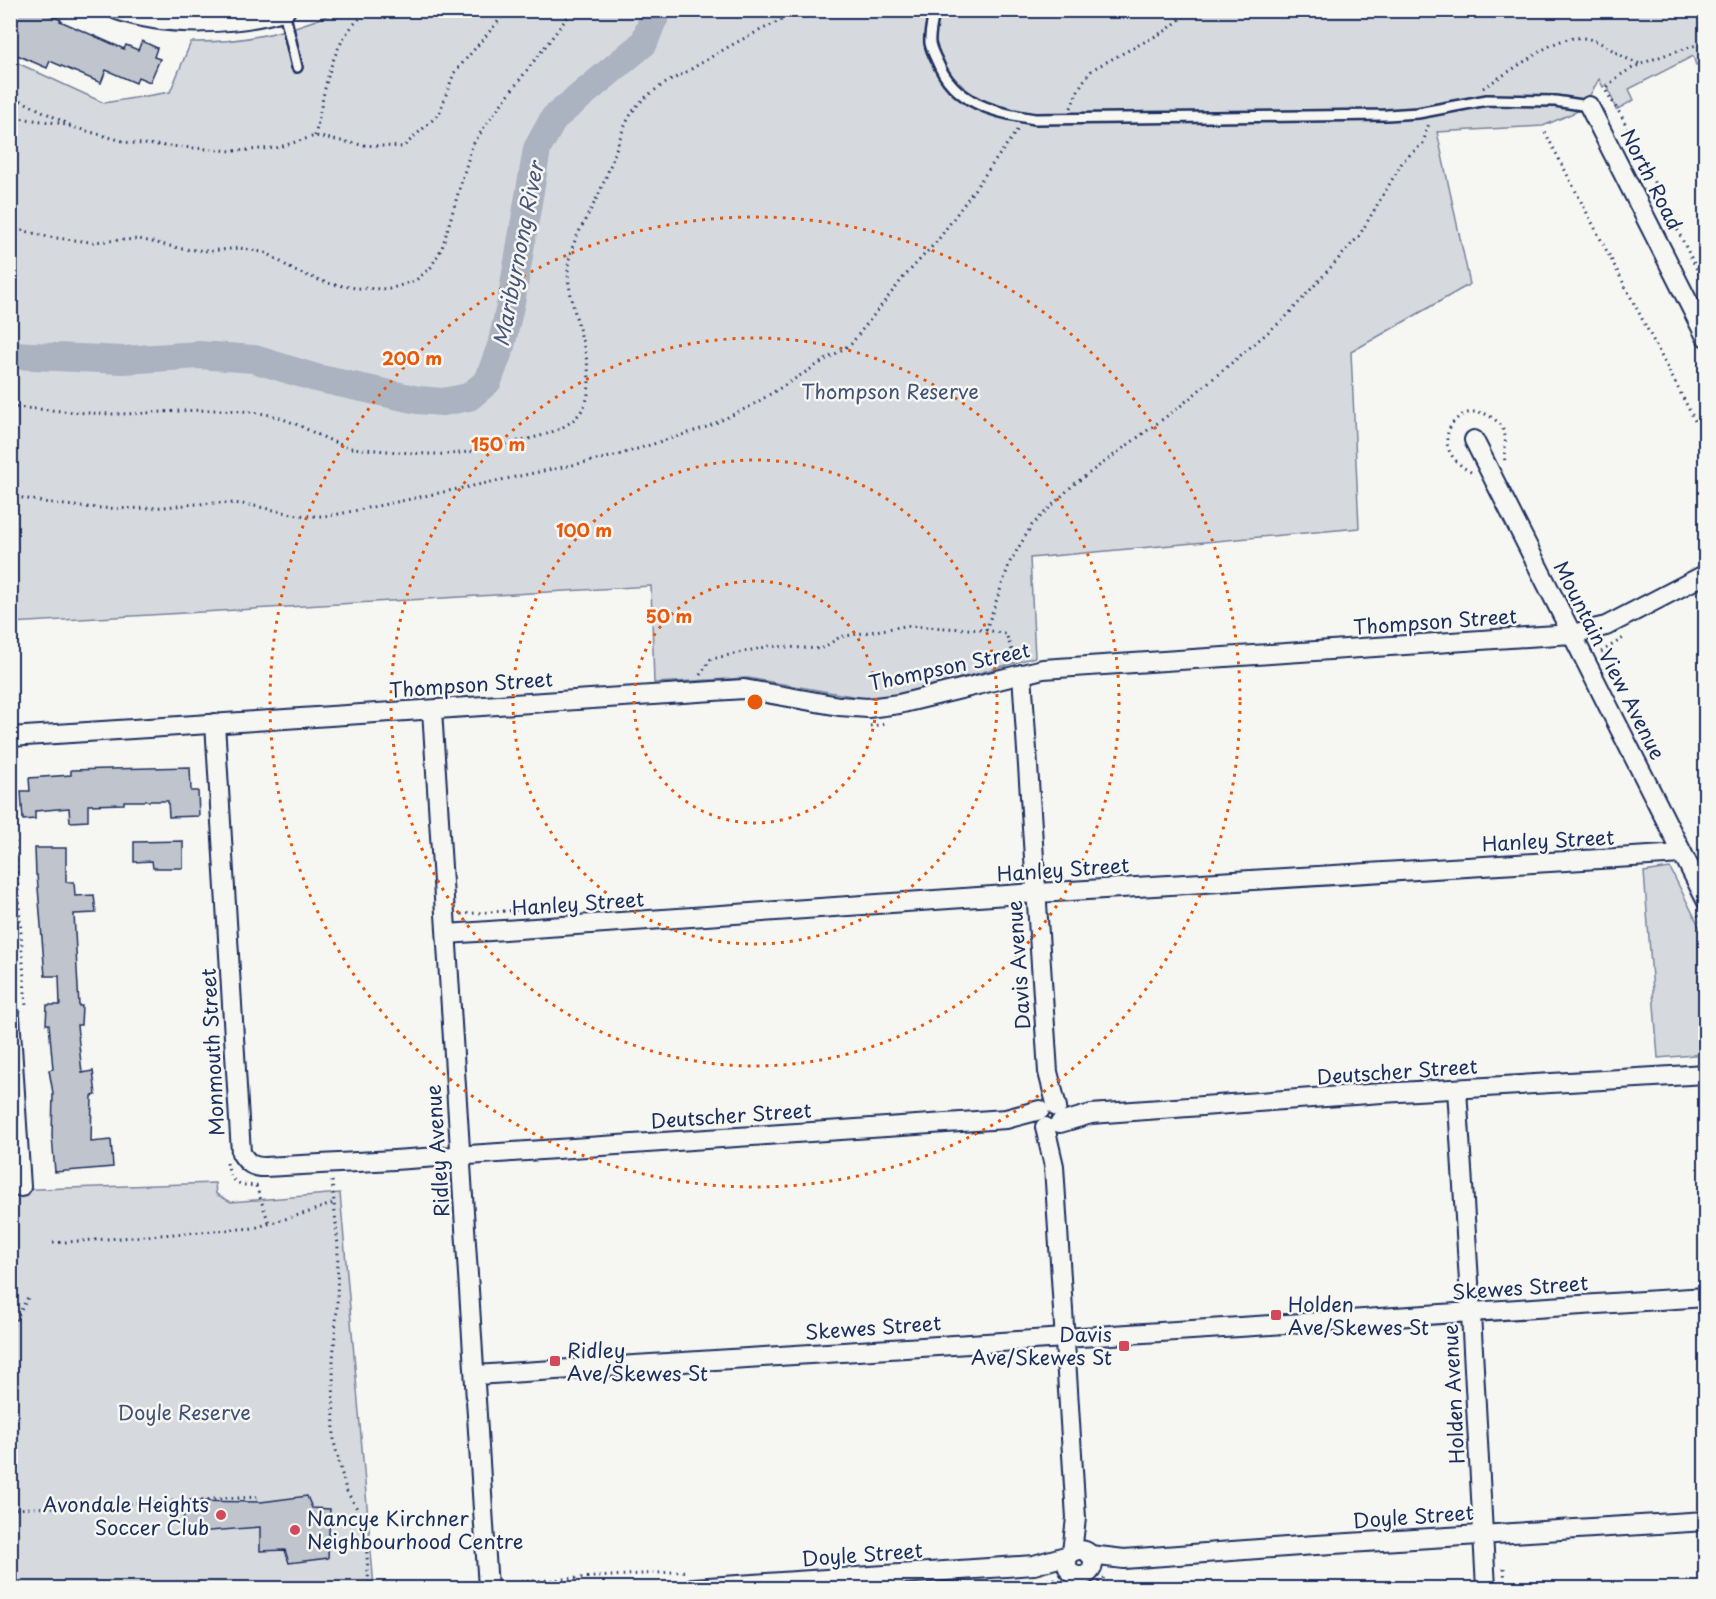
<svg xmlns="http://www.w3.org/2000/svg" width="1716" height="1599" font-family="'Playpen Sans',sans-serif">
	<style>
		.green { fill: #d6d9dd; stroke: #78849e; stroke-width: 1.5 }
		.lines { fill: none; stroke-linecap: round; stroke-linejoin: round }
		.river { stroke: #abb2c0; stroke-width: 28 }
		.building { fill: #c0c4cd; stroke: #1b2f5e; stroke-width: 1.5 }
		.lane-casing { stroke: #1b2f5e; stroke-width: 14 }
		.street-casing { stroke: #1b2f5e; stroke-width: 22 }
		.path { stroke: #1b2f5e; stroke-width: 3; stroke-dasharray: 1.5 4.5; stroke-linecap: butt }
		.lane { stroke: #f6f6f2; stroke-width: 9 }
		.street { stroke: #f6f6f2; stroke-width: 18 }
		.ring { fill: none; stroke: #e8590c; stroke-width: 3; stroke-dasharray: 3 6 }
		.poi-dot { fill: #d1495b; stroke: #f6f6f2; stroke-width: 2 }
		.labels { text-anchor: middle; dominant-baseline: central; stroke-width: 5; stroke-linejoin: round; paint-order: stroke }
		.street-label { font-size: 20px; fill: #1b2f5e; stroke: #f6f6f2 }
		.park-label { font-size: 20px; fill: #405177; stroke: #f6f6f2 }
		.poi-label { font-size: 20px; fill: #1b2f5e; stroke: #f6f6f2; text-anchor: start }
		.water-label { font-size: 21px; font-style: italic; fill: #46567b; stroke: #f6f6f2 }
		.centre { fill: #e8590c; stroke: #f6f6f2; stroke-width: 3 }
		.ring-label { font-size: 18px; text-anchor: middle; font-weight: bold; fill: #e8590c; stroke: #f6f6f2; stroke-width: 5; stroke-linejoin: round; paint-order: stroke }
	</style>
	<rect width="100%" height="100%" fill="#f6f6f2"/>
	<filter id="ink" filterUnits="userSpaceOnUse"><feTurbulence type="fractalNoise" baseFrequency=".0167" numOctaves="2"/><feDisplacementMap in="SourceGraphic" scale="12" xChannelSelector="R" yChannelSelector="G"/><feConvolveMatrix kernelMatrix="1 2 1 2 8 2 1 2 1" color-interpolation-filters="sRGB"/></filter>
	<g filter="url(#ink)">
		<g class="green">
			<path d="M338,11h1367v50l-9,4 -3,-9 -64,33 5,11 -18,10 -9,-26 -4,3 -4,-8 -9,16 -11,5 -1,11 -35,15 -106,6 33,152 -119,68 8,176 -329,30 5,99 -63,18 -97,25 -127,-22 -94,5 -3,-97 -640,37v-563l93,43 66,-11 21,-50c52,1 100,-10 147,-31z"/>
			<path d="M1670,868l35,70v116l-47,4 -14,-186z"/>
			<path d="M215,1183l1,11 15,8 109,-9 34,394 -28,1h-335l-1,-398z"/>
		</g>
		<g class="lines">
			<path class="river" d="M10,355l114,5 75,-5 55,4 62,19 102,22 25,2 26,-5 19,-16 13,-35 11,-49 25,-148 17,-31 90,-75 8,-21 7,-12"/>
		</g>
		<g class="building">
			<path d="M10,10h30l21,10 -1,1 64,28 2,-4 12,5 4,-9 15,7 -3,9 6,2 -10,23 -12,-5 -2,6 -30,-13 -5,13 -51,-22 -3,7 -37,-16z"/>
			<path d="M190,767l1,24h7l1,25 -30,1 -1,-16h-44v3l-36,1v16l-18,1 -1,-14 -34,3v8l-12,1 -2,-29h9l-1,-13 42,-3v-5z"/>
			<path d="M183,841v27h-30l-1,-7 -18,1v-20z"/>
			<path d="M35,848h31v34h8l1,14 19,-1 2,18 -22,1 5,92h3l-1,19h-4l5,48 11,-2 3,24 -4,1 -1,46 20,-2 2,27 -58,5 -3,-36 1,-43 -4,-23 4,-1 -4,-45h-3l1,-19h13l-1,-29h-14l-8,-101h-1z"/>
			<path d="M307,1496l5,12 18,1 -2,49 -39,5 -4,-13 -25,1v-24l-76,6 -1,-32 78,1z"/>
		</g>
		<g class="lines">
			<g class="lane-casing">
				<g id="lane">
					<path d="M934,10c-1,11 -5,23 -4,33 1,6 4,12 7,18 17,42 57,52 98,58l352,-4 31,-2 69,-13 68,1 34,5"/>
					<path d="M284,11l13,56"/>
				</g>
			</g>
			<g class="street-casing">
				<g id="street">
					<path d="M117,10c49,17 119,16 169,0"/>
					<path d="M1589,106l117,231"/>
					<path d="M1474,440l232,460"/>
					<path d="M1022,674l26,398 9,35"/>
					<path d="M432,710l56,878"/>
					<path d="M215,723l26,430c7,11 12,14 24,14l129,-7 612,-41 34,-9"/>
					<path d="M10,737l734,-48 95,17 29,2 31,-4 144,-35 529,-35 34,-8 100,-52"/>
					<path d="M447,934l574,-40 661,-40"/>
					<path d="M10,1015l11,172"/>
					<path d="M1457,1089l14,225 15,274"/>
					<path d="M1060,1123l31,-9 291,-21 324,-19"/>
					<path d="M1045,1127l9,39 22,352 -4,34"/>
					<path d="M475,1375c410,-28 821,-49 1231,-78"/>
					<circle cx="1080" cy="1563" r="13"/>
					<path d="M1090,1555l34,4 176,-13 406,-25"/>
					<path d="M693,1588l341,-23 35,-10"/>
				</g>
			</g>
			<g class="path">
				<path d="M1706,42c-24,8 -92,25 -100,49l16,26 84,171"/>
				<path d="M1483,88c12,-8 24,-15 36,-23 24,-15 47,-35 77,-24 16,7 28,19 45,23"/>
				<path d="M10,95l60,30"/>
				<path d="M1071,108c5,-15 11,-27 22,-39l74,-39 24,-20"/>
				<path d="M10,117l48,6 72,20 103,8 43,-3 39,-12 47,9 41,2 36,-33 15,-41 54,-63"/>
				<path d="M1545,132l161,310"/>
				<path d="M315,136c10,-43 14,-100 56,-126"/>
				<path d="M10,227l38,10 43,5 48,-3 44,10 26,2 31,-3 27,5 28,18 32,12 28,5 34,1 26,-8 16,-14 11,-19 30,-102 17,-26 84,-110"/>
				<path d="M10,407c37,2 73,7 110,7 49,-1 101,-9 150,1 28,7 52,24 80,33 33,2 67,7 100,6 18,-1 36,-6 53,-10 30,-6 79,-12 85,-50 6,-38 -20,-84 -20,-125 1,-23 14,-42 24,-62 7,-12 12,-25 17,-38 8,-20 13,-44 27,-62 14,-17 34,-26 52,-36 18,-11 36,-22 55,-32 19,-10 38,-18 57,-29"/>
				<path d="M1471,472c-51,-27 -10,-79 23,-53 4,3 8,6 9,11 5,10 0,21 2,32"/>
				<path d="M10,495c45,11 91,15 137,13 27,-1 56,-6 83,-5 40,2 67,19 109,11l276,-58 92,-29 44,-21 100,-62 52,-66 35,-38 80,-111"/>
				<path d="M986,630l24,-68 22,-37 41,-40 105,-77 107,-90 74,-82 44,-75 20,-18 6,-20"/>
				<path d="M1601,652l24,-15"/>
				<path d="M700,675l11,-16 59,-13 51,3 19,-12 65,-11 81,4 20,4 9,25"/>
				<path d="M870,726l17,-2"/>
				<path d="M10,770l16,237"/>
				<path d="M461,914l118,-8"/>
				<path d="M1698,915l8,14"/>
				<path d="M227,1163c3,21 14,24 34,22"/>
				<path d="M332,1181l6,65 -1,63 -4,51 1,82 12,48 19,32 4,66"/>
				<path d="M256,1186l13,37"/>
				<path d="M53,1243l201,-15 55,-16 25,-9"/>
				<path d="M10,1331l18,-34"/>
				<path d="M10,1508l5,1 243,-12"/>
				<path d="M1504,1568l1,20"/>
				<path d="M1048,1580l5,-1 12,9"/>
				<path d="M503,1583l185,-12"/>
				<path d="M414,1588l58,-3"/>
				<path d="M1097,1588v-4l9,-8v-2"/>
			</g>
			<use href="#lane" class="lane"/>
			<use href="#street" class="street"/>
		</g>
	</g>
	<g class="ring">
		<circle cx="755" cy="702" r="121"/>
		<circle cx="755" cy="702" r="242"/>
		<circle cx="755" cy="702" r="364"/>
		<circle cx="755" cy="702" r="485"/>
	</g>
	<g class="poi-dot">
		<rect x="1270" y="1309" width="12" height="12" rx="3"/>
		<rect x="1118" y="1340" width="12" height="12" rx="3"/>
		<rect x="549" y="1355" width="12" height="12" rx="3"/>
		<circle cx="221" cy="1515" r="6"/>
		<circle cx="295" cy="1530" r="6"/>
	</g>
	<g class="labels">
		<g class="street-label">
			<text transform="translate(1652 179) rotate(63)">North Road</text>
			<text transform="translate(1435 621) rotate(-4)">Thompson Street</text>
			<text transform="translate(1610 660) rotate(63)">Mountain View Avenue</text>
			<text transform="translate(949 666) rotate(-12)">Thompson Street</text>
			<text transform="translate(471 684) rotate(-4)">Thompson Street</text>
			<text transform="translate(1548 840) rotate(-3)">Hanley Street</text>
			<text transform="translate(1063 869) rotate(-4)">Hanley Street</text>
			<text transform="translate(578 903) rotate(-4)">Hanley Street</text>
			<text transform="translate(1018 965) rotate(-94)">Davis Avenue</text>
			<text transform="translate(212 1052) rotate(-93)">Monmouth Street</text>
			<text transform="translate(1397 1071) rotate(-4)">Deutscher Street</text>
			<text transform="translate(731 1115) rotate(-4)">Deutscher Street</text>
			<text transform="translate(437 1151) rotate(-94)">Ridley Avenue</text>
			<text transform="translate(1520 1287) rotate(-4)">Skewes Street</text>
			<text transform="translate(873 1327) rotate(-4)">Skewes Street</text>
			<text transform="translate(1453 1394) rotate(-93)">Holden Avenue</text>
			<text transform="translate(1413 1516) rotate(-4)">Doyle Street</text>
			<text transform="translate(862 1554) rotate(-4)">Doyle Street</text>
		</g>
		<g class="park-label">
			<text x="890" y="391">Thompson Reserve</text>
			<text x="184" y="1412">Doyle Reserve</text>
		</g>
		<g class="poi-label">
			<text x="1288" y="1304">Holden<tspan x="1288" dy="23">Ave/Skewes St</tspan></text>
			<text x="1112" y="1334" text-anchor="end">Davis<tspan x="1112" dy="23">Ave/Skewes St</tspan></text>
			<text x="567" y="1350">Ridley<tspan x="567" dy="23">Ave/Skewes St</tspan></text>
			<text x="209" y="1504" text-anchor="end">Avondale Heights<tspan x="209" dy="23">Soccer Club</tspan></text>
			<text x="307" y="1518">Nancye Kirchner<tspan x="307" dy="23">Neighbourhood Centre</tspan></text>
		</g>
		<g class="water-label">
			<text transform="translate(517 254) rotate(-79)">Maribyrnong River</text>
		</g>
	</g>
	<circle cx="755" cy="702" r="9" class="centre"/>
	<g class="ring-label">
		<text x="412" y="365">200 m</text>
		<text x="498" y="451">150 m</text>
		<text x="584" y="537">100 m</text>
		<text x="669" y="623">50 m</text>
	</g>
	<rect width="1716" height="1599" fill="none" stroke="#f6f6f2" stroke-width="36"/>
	<rect x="18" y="18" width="1680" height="1563" fill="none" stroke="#1b2f5e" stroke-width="2" filter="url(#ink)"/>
</svg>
